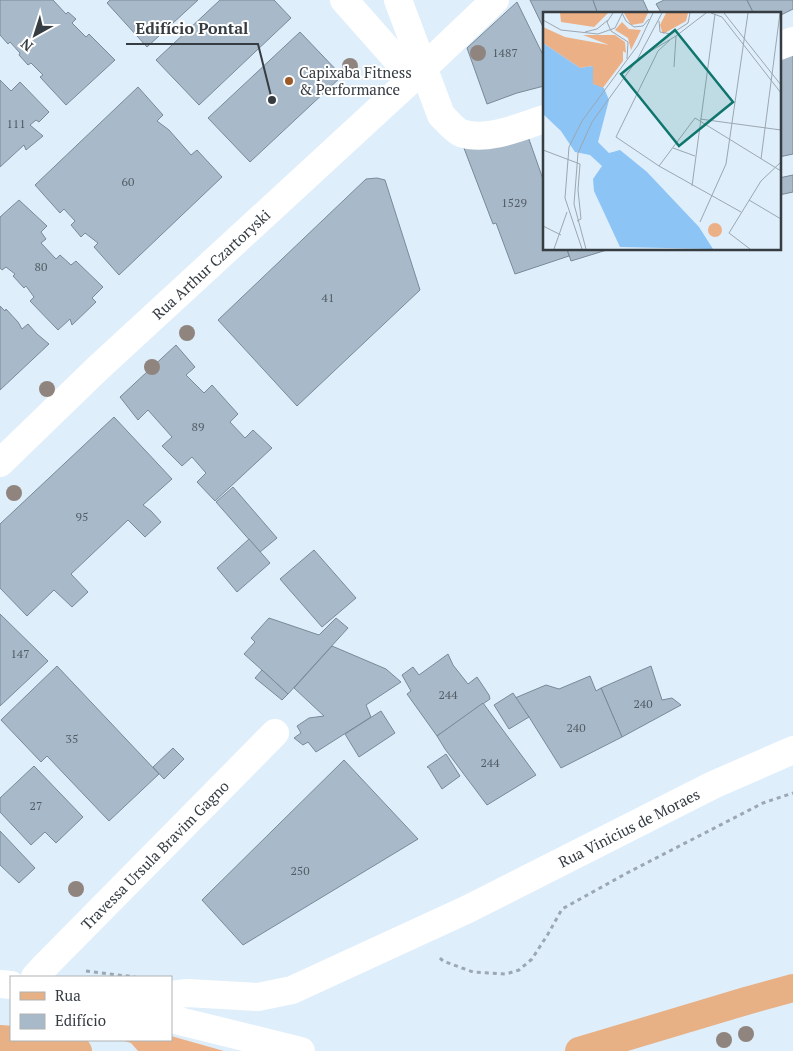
<svg xmlns="http://www.w3.org/2000/svg" width="793" height="1051" font-family="'PT Serif',serif">
	<style>
		.green { fill: #ecb087 }
		.building { fill: #a8baca; stroke: #798998 }
		.lines { fill: none; stroke-linecap: round; stroke-linejoin: round }
		.path { stroke: #9ba7b2; stroke-width: 3; stroke-dasharray: 4 4; stroke-linecap: butt }
		.minor { stroke: #fff; stroke-width: 28 }
		.tertiary { stroke: #fff; stroke-width: 28 }
		.primary { stroke: #e7b085; stroke-width: 28 }
		.tree { fill: #8f847e }
		.poi-dot { fill: #9b5a27; stroke: #fff; stroke-width: 2 }
		.labels { text-anchor: middle; dominant-baseline: central; stroke-width: 4; stroke-linejoin: round; paint-order: stroke }
		.number-label { font-size: 12px; fill: #525c64 }
		.poi-label { font-size: 15px; fill: #353c42; stroke: #fff; text-anchor: start }
		.street-label { font-size: 15px; fill: #353c42; stroke: #fff }
		.inset-road { fill: none; stroke: #9ba7b1; stroke-width: 1 }
		.view { fill: #0f766e; fill-opacity: 0.15; stroke: #0f766e; stroke-width: 2.5 }
		.inset-edge { fill: none; stroke: #353c42; stroke-width: 2.5 }
		.leader { fill: none; stroke: #353c42; stroke-width: 2 }
		.callout-dot { fill: #353c42; stroke: #fff; stroke-width: 2 }
		.callout-label { font-size: 16px; text-anchor: middle; font-weight: bold; fill: #353c42; stroke: #fff; stroke-width: 4; stroke-linejoin: round; paint-order: stroke }
	</style>
	<rect width="100%" height="100%" fill="#dfeefb"/>
	<path class="green" d="M171,1036l53,15h-86l-7,-8 -10,-3h50z"/>
	<g class="building">
		<path d="M0,0h53l13,14 2,-2 8,7 -4,4 14,14 3,-3 26,26 -49,45 -26,-28 3,-2 -12,-12 -3,2 -9,-10 1,-2 -10,-11 -2,2 -8,-9z"/>
		<path d="M110,0h88l-51,47 -40,-44z"/>
		<path d="M220,0h54l17,18 -92,87 -43,-45z"/>
		<path d="M530,0h63l5,14h-54v15z"/>
		<path d="M593,0h50l5,11 -5,3h-45z"/>
		<path d="M664,0h83l7,14h-92l-6,-10z"/>
		<path d="M747,0h46v9l-14,7v-2h-25z"/>
		<path d="M517,2l27,55v29l-27,7 -30,11 -20,-56z"/>
		<path d="M300,32l42,44 -92,86 -42,-44z"/>
		<path d="M793,50v104l-14,3v-103z"/>
		<path d="M0,80l11,11 9,-9 29,30 -10,10 -3,-2 -6,5 13,11 -17,14 -2,-5 -24,22z"/>
		<path d="M138,87l25,28 -6,6 12,9 22,25 6,-5 25,27 -103,98 -25,-28 4,-4 -13,-10 -4,4 -10,-12 4,-4 -11,-12 -4,4 -25,-28z"/>
		<path d="M525,128l19,54v67h23l2,7 -54,18 -19,-51 -3,1 -31,-81z"/>
		<path d="M793,175v17l-14,3v-17z"/>
		<path d="M377,178l8,2 35,110 -123,116 -79,-86 148,-141z"/>
		<path d="M19,200l28,26 -6,6 5,7 -5,4 15,16 4,-4 11,10 5,-4 27,26 -11,11 4,4 -24,23 -2,-6 -12,11 -28,-29 4,-4 -8,-11 -2,2 -11,-12 2,-2 -9,-7 -4,3 -2,-2v-51z"/>
		<path d="M567,249h43l-39,12z"/>
		<path d="M0,306l5,5 1,-2 12,13 4,7 6,-5 9,10 12,10 -49,46z"/>
		<path d="M176,345l19,22 -9,8 18,18 8,-8 26,29 -8,8 15,16 8,-8 19,18 -57,53 -18,-19 9,-9 -14,-16 -10,9 -20,-20 10,-9 -24,-27 -10,10 -18,-23z"/>
		<path d="M114,417l58,62 -29,26 8,6 10,11 -16,15 -17,-17 -57,54 17,18 -16,15 -18,-17 -27,26 -27,-28v-64z"/>
		<path d="M233,487l44,51 -17,14 -44,-50z"/>
		<path d="M249,539l21,24 -33,29 -20,-24z"/>
		<path d="M314,550l42,48 -34,29 -42,-48z"/>
		<path d="M0,614l48,47 -48,45z"/>
		<path d="M269,618l50,17 17,-17 12,10 -60,66 -26,-24 -18,-16 11,-12 -4,-4z"/>
		<path d="M332,646l54,23 15,13 -35,23 5,12 -55,35 -8,-10 -5,3 -9,-7 7,-5 -4,-7 12,-8 15,-2 -30,-28z"/>
		<path d="M448,654l5,11 15,19 9,-7 12,18 1,4 -53,37 -30,-42 4,-3 -9,-16 11,-8 6,8z"/>
		<path d="M57,666l102,108 -50,47 -62,-65 -6,6 -40,-42z"/>
		<path d="M651,666l11,34 10,-2 9,7 -59,32 -21,-49z"/>
		<path d="M262,670l26,24 -6,6 -27,-22z"/>
		<path d="M590,676l6,15 5,-3 21,49 -61,31 -32,-51 -14,-19 31,-13 13,4z"/>
		<path d="M513,693l16,24 -20,12 -15,-24z"/>
		<path d="M483,703l53,72 -49,30 -42,-56 -8,-13z"/>
		<path d="M381,711l14,22 -36,24 -14,-23z"/>
		<path d="M173,748l11,11 -20,20 -11,-12z"/>
		<path d="M446,754l14,22 -18,13 -13,-21 -2,-1z"/>
		<path d="M344,760l74,79 -175,106 -41,-45z"/>
		<path d="M34,766l49,51 -27,26 -11,-11 -14,13 -31,-33v-14z"/>
		<path d="M0,831l35,37 -16,15 -19,-18z"/>
	</g>
	<g class="lines">
		<g class="path">
			<path d="M440,958l3,3 30,11 33,2 13,-4 13,-11 16,-25 14,-25 65,-36 136,-70 30,-10"/>
			<path d="M86,971l49,6"/>
		</g>
		<g class="minor">
			<path d="M344,0l69,78"/>
			<path d="M398,0l43,115c6,6 13,15 20,18 25,9 59,-6 83,-14"/>
			<path d="M779,46l14,-5"/>
			<path id="s1" d="M0,463l97,-94 316,-291 82,-78"/>
			<path id="s2" d="M35,977l10,-11 230,-233"/>
			<path id="s3" d="M171,995l16,-2 71,4 34,-7 176,-81 245,-124 80,-35"/>
		</g>
		<g class="tertiary">
			<path d="M0,984l11,1"/>
			<path d="M171,1019l130,32"/>
		</g>
		<g class="primary">
			<path d="M0,1039l62,5 16,7"/>
			<path d="M579,1051l167,-50 47,-13"/>
		</g>
	</g>
	<g class="tree">
		<circle cx="478" cy="53" r="8"/>
		<circle cx="350" cy="66" r="8"/>
		<circle cx="187" cy="333" r="8"/>
		<circle cx="152" cy="367" r="8"/>
		<circle cx="47" cy="389" r="8"/>
		<circle cx="14" cy="493" r="8"/>
		<circle cx="76" cy="889" r="8"/>
		<circle cx="746" cy="1034" r="8"/>
		<circle cx="724" cy="1040" r="8"/>
	</g>
	<circle class="poi-dot" cx="289" cy="81" r="5"/>
	<g class="labels">
		<g class="number-label">
			<text x="505" y="52">1487</text>
			<text x="16" y="123">111</text>
			<text x="128" y="181">60</text>
			<text x="514" y="202">1529</text>
			<text x="41" y="266">80</text>
			<text x="328" y="297">41</text>
			<text x="198" y="426">89</text>
			<text x="82" y="516">95</text>
			<text x="20" y="653">147</text>
			<text x="448" y="694">244</text>
			<text x="643" y="703">240</text>
			<text x="576" y="727">240</text>
			<text x="72" y="738">35</text>
			<text x="490" y="762">244</text>
			<text x="36" y="805">27</text>
			<text x="300" y="870">250</text>
		</g>
		<g class="poi-label">
			<text x="299" y="72">Capixaba Fitness<tspan x="299" dy="17">&amp; Performance</tspan></text>
		</g>
		<g class="street-label">
			<text stroke="none"><textPath href="#s1" startOffset="290">Rua Arthur Czartoryski</textPath></text>
			<text stroke="none"><textPath href="#s3" startOffset="496">Rua Vinicius de Moraes</textPath></text>
			<text stroke="none"><textPath href="#s2" startOffset="171">Travessa Ursula Bravim Gagno</textPath></text>
		</g>
	</g>
	<g transform="translate(543 12)">
		<rect width="238" height="238" fill="#dfeefb"/>
		<path d="M17,1h48l-14,14 -33,-5zM81,1h24l-5,10 -12,2zM123,1h22l-2,8 -23,13 -3,-9zM79,10l7,7 12,1 -10,20 -3,-12 -13,-8zM0,15l22,10 44,8 -26,-10h32l10,7 1,11 -3,-2v10l-21,28 -9,-5v-18l-13,2 -37,-25zM165 218a7 7 0 1 1 14 0a7 7 0 1 1-14 0Z" fill="#ecb087"/>
		<path d="M0,31l37,25 13,-2v18l11,4 5,12 -11,42 11,11 11,-3 27,22 52,55 14,22 -93,-2 -26,-56 -1,-12 9,-13 -12,-11 -15,-3 -14,-21 -18,-17z" fill="#8cc4f5"/>
		<path class="inset-road" d="M79,1l4,8 8,6 9,-1 6,-7M168,1l11,4 59,76M181,1l57,72M0,8l18,10 37,4 17,-6 7,-14M116,9l1,11 11,2 17,-11 2,-10M68,19l-4,-9 6,-9M68,19l17,11 -1,17M42,20l12,-3 11,-9M127,28l-12,11 -42,86 43,29 82,46M96,46l37,-22 30,-23M131,55l2,-31M157,107l81,11M130,136l22,8M0,138l37,14 -2,26 3,29 -4,2M218,147l19,-146M116,154l36,-48 86,53M149,174l23,-172M206,188l32,19M157,210l26,-58 22,-151M0,214l18,9M11,237l13,-37M39,237l-17,-51 4,-51 13,-26 56,-76 15,-32M43,237l-12,-45 4,-51 14,-31 45,-62 25,-47M207,237l-21,-16 32,-52 20,-19"/>
		<path class="view" d="M132,18l58,72 -54,44 -58,-72z"/>
		<rect width="238" height="238" class="inset-edge"/>
	</g>
	<path class="leader" d="M272 100L258 44H126"/>
	<circle class="callout-dot" cx="272" cy="100" r="5"/>
	<g class="callout-label">
		<text x="192" y="34">Edifício Pontal</text>
	</g>
	<rect x="10" y="976" width="162" height="65" fill="#ffffff" stroke="#aeb1b3"/>
	<rect x="20" y="992" width="25" height="8" fill="#e7b085" stroke="#aeb1b3"/>
	<text x="55" y="1001" font-size="15" fill="#353c42">Rua</text>
	<rect x="20" y="1014" width="25" height="15" fill="#a8baca" stroke="#aeb1b3"/>
	<text x="55" y="1026" font-size="15" fill="#353c42">Edifício</text>
	<g transform="translate(35 35) rotate(219)" stroke="#ffffff" stroke-width="4" paint-order="stroke">
	<path d="M0-4L9 19L0 12L-9 19Z" fill="#353c42"/>
	<text y="-8" font-size="14" font-weight="bold" text-anchor="middle" fill="#353c42">N</text>
	</g>
</svg>
